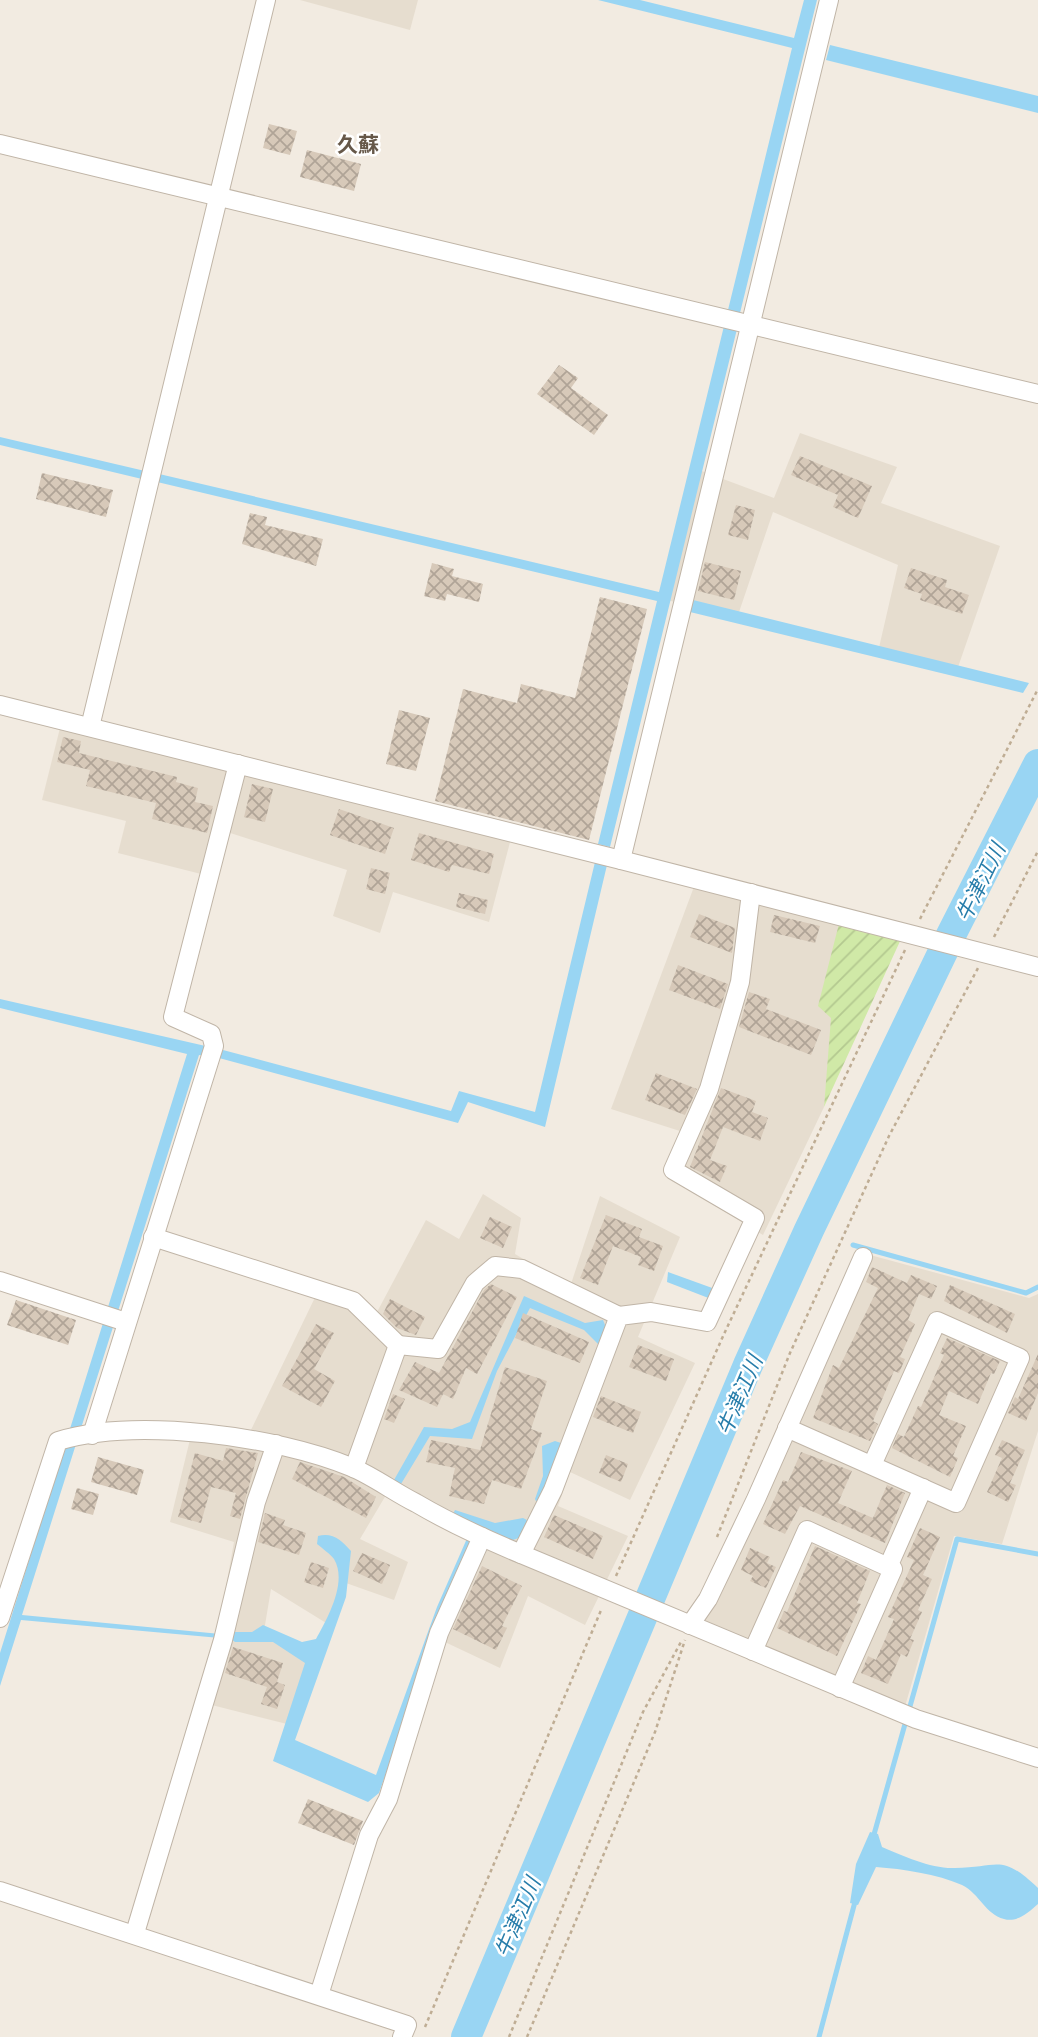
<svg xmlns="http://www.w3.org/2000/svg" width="1038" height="2037" font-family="Ubuntu,'Noto Sans JP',sans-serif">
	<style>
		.residential { fill: #e6ddcf }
		.garden { fill: url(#garden-furrows) }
		.water { fill: #99d5f3 }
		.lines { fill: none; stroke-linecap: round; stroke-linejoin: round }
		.stream { stroke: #99d5f3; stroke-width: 5 }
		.river { stroke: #99d5f3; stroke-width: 30 }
		.building { fill: url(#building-cross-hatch) }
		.minor-casing { stroke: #c0b5a7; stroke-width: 20 }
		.path { stroke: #bfad94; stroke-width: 2.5; stroke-dasharray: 3.5 3.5; stroke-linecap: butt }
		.minor { stroke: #fff; stroke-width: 18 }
		.labels { text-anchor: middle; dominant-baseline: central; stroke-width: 5; stroke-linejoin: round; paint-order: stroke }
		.neighbourhood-label { font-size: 21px; font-weight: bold; fill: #665849; stroke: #fff }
		.water-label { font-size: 21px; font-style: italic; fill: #277daa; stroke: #fff }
	</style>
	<defs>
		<pattern id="garden-furrows" width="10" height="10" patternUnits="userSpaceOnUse" patternTransform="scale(1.75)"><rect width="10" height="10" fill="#d0e9a7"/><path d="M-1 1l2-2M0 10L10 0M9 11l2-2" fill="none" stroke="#b4c990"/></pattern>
		<pattern id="building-cross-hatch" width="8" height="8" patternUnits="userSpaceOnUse" patternTransform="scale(1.75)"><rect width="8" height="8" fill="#d7c9b9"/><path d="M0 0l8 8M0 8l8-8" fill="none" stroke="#b0a497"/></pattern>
	</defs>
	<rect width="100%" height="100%" fill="#f2ebe1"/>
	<g class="residential">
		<path d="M300,0h118l-8,30z"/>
		<path d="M800,433l97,34 -16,36 119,43 -43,124 -79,-18 20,-87 -125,-53 -36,106 -70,-18 32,-130 75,28z"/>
		<path d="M63,716l451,111 -25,95 -96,-30 -13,41 -47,-17 14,-46 -123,-39 -11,46 -95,-24 8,-32 -84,-21z"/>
		<path d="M698,876l144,36 -18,195 -61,128 -95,-58 15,-45 -72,-23z"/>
		<path d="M483,1194l38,24 -6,36 55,33 30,-91 80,41 -42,100 57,26 -65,137 -60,-28 -12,34 70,30 -43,89 -57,-29 -28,72 -70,-33 42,-92 -86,-48 -26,44 48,23 -14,38 -48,-17 -15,43 -60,-37 -7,42 49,21 -22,73 -95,-24 21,-64 17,-95 -64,-20 23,-95 57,5 71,-147 55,29 50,-94 33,19z"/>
		<path d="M859,1252l170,46 9,-4v137l-36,113 -48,-8 -50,174 -200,-86 5,-35z"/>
	</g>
	<path class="garden" d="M842,912l65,14 -83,181 7,-89 -13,-12z"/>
	<g class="water">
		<path d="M598,0h42l154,38 10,-38h13l-77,313 -12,-3 64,-262z"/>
		<path d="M830,45l208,51v17l-212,-53z"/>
		<path d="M724,326l13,3 -127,518 -12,-3 59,-243 -504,-120 2,-8 504,119z"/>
		<path d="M0,437l145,34 -3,8 -142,-34z"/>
		<path d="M693,600l336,83 -6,10 -333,-81z"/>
		<path d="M595,862l12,3 -62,262 -77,-25 -10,21 -239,-65 -20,-3 -177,560 209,20 3,-3h18l11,-7 39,17 14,-3c11,-20 32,-57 18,-80 -4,-5 -12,-11 -17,-15l1,-8c15,-4 24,5 33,15l-5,46 -51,143 81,35 61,-168 35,-80 -19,-13 2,-4 40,13 28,-5 4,2 -6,17 -8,3 -33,-12 -36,81 -65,184 -11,9 -95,-41 32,-98 -32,-21h-38l-4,-3 -210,-19 -21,66v-33l187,-599 -187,-46v-9l223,51 228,61 8,-20 76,21z"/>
		<path d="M668,1272l47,17 -4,10 -44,-17z"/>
		<path d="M524,1296l61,27 18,-3 4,10 -6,17 -17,-17 -54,-22 -33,63 -25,68 -42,-3 -29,48 -7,-4 30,-53 28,2 18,-7z"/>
		<path d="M555,1441l9,3 -27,59 -2,-4 8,-23 -1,-30z"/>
		<path d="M870,1832l8,2 4,13c22,9 49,22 73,21 45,-1 46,-15 83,20v16c-9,8 -21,19 -34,15 -19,-5 -24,-25 -42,-34 -25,-11 -59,-16 -86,-18l-18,38 -8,-2 6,-39z"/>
	</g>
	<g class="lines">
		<g class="stream">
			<path d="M853,1245l173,48 12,-6"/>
			<path d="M873,1838l84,-299 81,15"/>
			<path d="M819,2037l37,-139"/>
		</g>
		<path class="river" d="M466,2037l282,-672 61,-135 142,-295 87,-171"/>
	</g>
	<g class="building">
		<path d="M269,124l28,7 -7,24 -27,-7z"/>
		<path d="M307,150l54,14 -7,27 -54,-14z"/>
		<path d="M559,365l19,13 -7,10 37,27 -14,20 -57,-41z"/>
		<path d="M800,456l72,30 -14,32 -25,-11 5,-12 -47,-20z"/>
		<path d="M42,473l71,17 -7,27 -70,-18z"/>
		<path d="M736,505l19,5 -7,30 -20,-5z"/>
		<path d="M250,513l17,4 -2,8 58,14 -7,27 -74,-22z"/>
		<path d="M705,562l36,9 -7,29 -36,-9z"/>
		<path d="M432,563l22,6 -2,7 31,8 -4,18 -32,-8 -2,7 -21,-5z"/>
		<path d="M911,568l36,12 -2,7 24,8 -7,19 -42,-14 2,-6 -18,-6z"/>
		<path d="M600,597l47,12 -58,231 -154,-39 28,-112 54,14 4,-19 54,14z"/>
		<path d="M399,710l31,8 -14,53 -30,-7z"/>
		<path d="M63,737l18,4 -2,12 98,24 -1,5 22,6 -3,14 18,4 -6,27 -55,-14 4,-16 -70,-17 4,-16 -33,-8z"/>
		<path d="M252,784l21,5 -8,33 -21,-5z"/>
		<path d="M339,809l55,19 -9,26 -55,-19z"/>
		<path d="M419,833l75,21 -5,20 -37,-9 -3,7 -38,-12z"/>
		<path d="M371,868l19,5 -5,21 -19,-5z"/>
		<path d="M459,893l29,7 -3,14 -29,-7z"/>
		<path d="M699,914l36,14 -3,25 -42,-16z"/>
		<path d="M774,915l46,11 -5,17 -45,-11z"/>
		<path d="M678,965l50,19 -8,25 -51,-19z"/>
		<path d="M749,992l21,7 -4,10 55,21 -10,25 -72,-28z"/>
		<path d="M656,1073l41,16 -12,26 -40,-15z"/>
		<path d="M721,1088l35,13 -4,11 16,6 -8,23 -37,-14 -13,33 17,6 -7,16 -30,-15z"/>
		<path d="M606,1215l36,14 -3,8 24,9 -9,25 -16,-6 3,-8 -28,-11 -15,39 -18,-7z"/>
		<path d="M490,1217l22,10 -9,21 -23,-10z"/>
		<path d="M872,1267l35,16 4,-8 26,11 -6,13 -12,-5 -11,26 7,4 -15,33 5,2 -6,14 -5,-2 -21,50 5,3 -8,17 -57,-23 20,-53 6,3 39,-80 -12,-6z"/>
		<path d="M491,1284l26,13 -40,77 -11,-6 -13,31 -10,-5 -6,13 -38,-17 16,-28 24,11 45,-83z"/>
		<path d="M950,1285l65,29 -8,19 -63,-32z"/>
		<path d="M390,1299l35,18 -9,18 -19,-7 -14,-14z"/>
		<path d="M16,1300l60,20 -8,25 -61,-20z"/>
		<path d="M523,1313l66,29 -9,21 -65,-25z"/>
		<path d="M316,1324l18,9 -20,36 21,12 -14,26 -39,-21z"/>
		<path d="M947,1338l53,23 -6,13 -3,-1 -13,31 -29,-13 -10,24 27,11 -13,30 5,2 -8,19 -58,-29 6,-14 6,3 14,-31 3,1 23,-52 -4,-2z"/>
		<path d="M638,1345l36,14 -8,22 -37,-14z"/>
		<path d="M1038,1354v39l-12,28 -18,-8 7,-16 3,2z"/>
		<path d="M505,1367l42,14 -16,48 11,4 -21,56 -29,-9 -8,24 -35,-8 6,-28 -29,-6 5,-22 49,10z"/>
		<path d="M393,1394l12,5 -11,24 -10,-4z"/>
		<path d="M601,1396l40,16 -8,21 -40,-16z"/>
		<path d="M1002,1440l23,10 -15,33 6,2 -8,17 -21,-10 15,-34 -7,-3z"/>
		<path d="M226,1448l32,5 -18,66 -10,-3 6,-23 -25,-6 -10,36 -23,-6 17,-64 28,8z"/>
		<path d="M801,1452l51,19 -14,32 35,15 14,-33 18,8 -20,50 -85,-37 -15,28 -22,-10 20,-44 5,2z"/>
		<path d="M606,1455l22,9 -7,18 -22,-9z"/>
		<path d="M98,1457l46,13 -7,25 -46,-13z"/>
		<path d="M300,1462l44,15 32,20 -10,21 -74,-39z"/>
		<path d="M77,1488l22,6 -6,21 -22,-6z"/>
		<path d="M265,1513l20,7 -2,5 23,8 -7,22 -41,-13z"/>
		<path d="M554,1515l49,21 -10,23 -49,-22z"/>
		<path d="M920,1528l20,9 -17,38 9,4 -14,31 4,2 -12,27 4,1 -7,17 -6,-3 -13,30 -27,-11 7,-17 8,4 18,-41 -6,-2 26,-57 -7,-3z"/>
		<path d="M815,1546l55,25 -13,32 4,1 -24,52 -60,-28 7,-17 3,1z"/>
		<path d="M750,1548l20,9 -3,6 9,4 -10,21 -16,-7 3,-5 -12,-6z"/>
		<path d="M362,1553l28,12 -8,19 -29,-13z"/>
		<path d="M311,1562l18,6 -6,20 -19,-6z"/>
		<path d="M482,1566l40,20 -20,40 5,2 -11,22 -43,-21z"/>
		<path d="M233,1647l50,16 -6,19 8,3 -8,24 -16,-5 6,-17 -42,-14z"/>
		<path d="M308,1799l55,22 -9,24 -56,-22z"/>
	</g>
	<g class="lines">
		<g class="minor-casing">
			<g id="minor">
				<path d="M0,144l1038,250"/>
				<path d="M0,705l621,155 417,107"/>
				<path d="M90,727l176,-727"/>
				<path d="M621,860l208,-860"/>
				<path d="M153,1237l200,64 45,44 -44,123"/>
				<path d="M0,1281l126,41"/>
				<path d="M398,1345l40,4 37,-66 20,-17 27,3 97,47"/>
				<path d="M787,1428l169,75 64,-145 -83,-37 -65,144"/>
				<path d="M92,1435l122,-389 -3,-12 -38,-17 65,-253"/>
				<path d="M521,1554l32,-64 66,-174 32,-4 56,10 48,-104 -82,-48 36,-81 31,-107 11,-89"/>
				<path d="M0,1618l58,-177c78,-24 218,-5 293,26 22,9 43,25 65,36 34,20 69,36 105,51l395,165 122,39"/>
				<path d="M690,1625l18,-26 48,-100 107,-242"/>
				<path d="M753,1651l54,-121 81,37"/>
				<path d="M840,1688l53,-119 -5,-2 35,-79"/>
				<path d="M0,1891l407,134 -5,12"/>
				<path d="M135,1933l88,-293 33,-138 20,-58"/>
				<path d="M319,1995l50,-160 19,-36 51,-166 43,-96"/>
			</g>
		</g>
		<g class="path">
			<path d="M920,919l118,-230"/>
			<path d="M994,937l44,-86"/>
			<path d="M717,1537l73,-184 99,-217 89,-168"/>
			<path d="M616,1576l108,-242 181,-384"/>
			<path d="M425,2027l177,-419"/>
			<path d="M509,2037l134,-325 39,-72"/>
			<path d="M527,2037l128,-305 30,-92"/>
		</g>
		<use href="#minor" class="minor"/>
	</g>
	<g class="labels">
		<g class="neighbourhood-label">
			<text x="358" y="144">久蘇</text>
		</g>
		<g class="water-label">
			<text transform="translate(980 882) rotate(-64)">牛津江川</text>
			<text transform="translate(739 1395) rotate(-67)">牛津江川</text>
			<text transform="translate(517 1917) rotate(-67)">牛津江川</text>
		</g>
	</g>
</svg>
